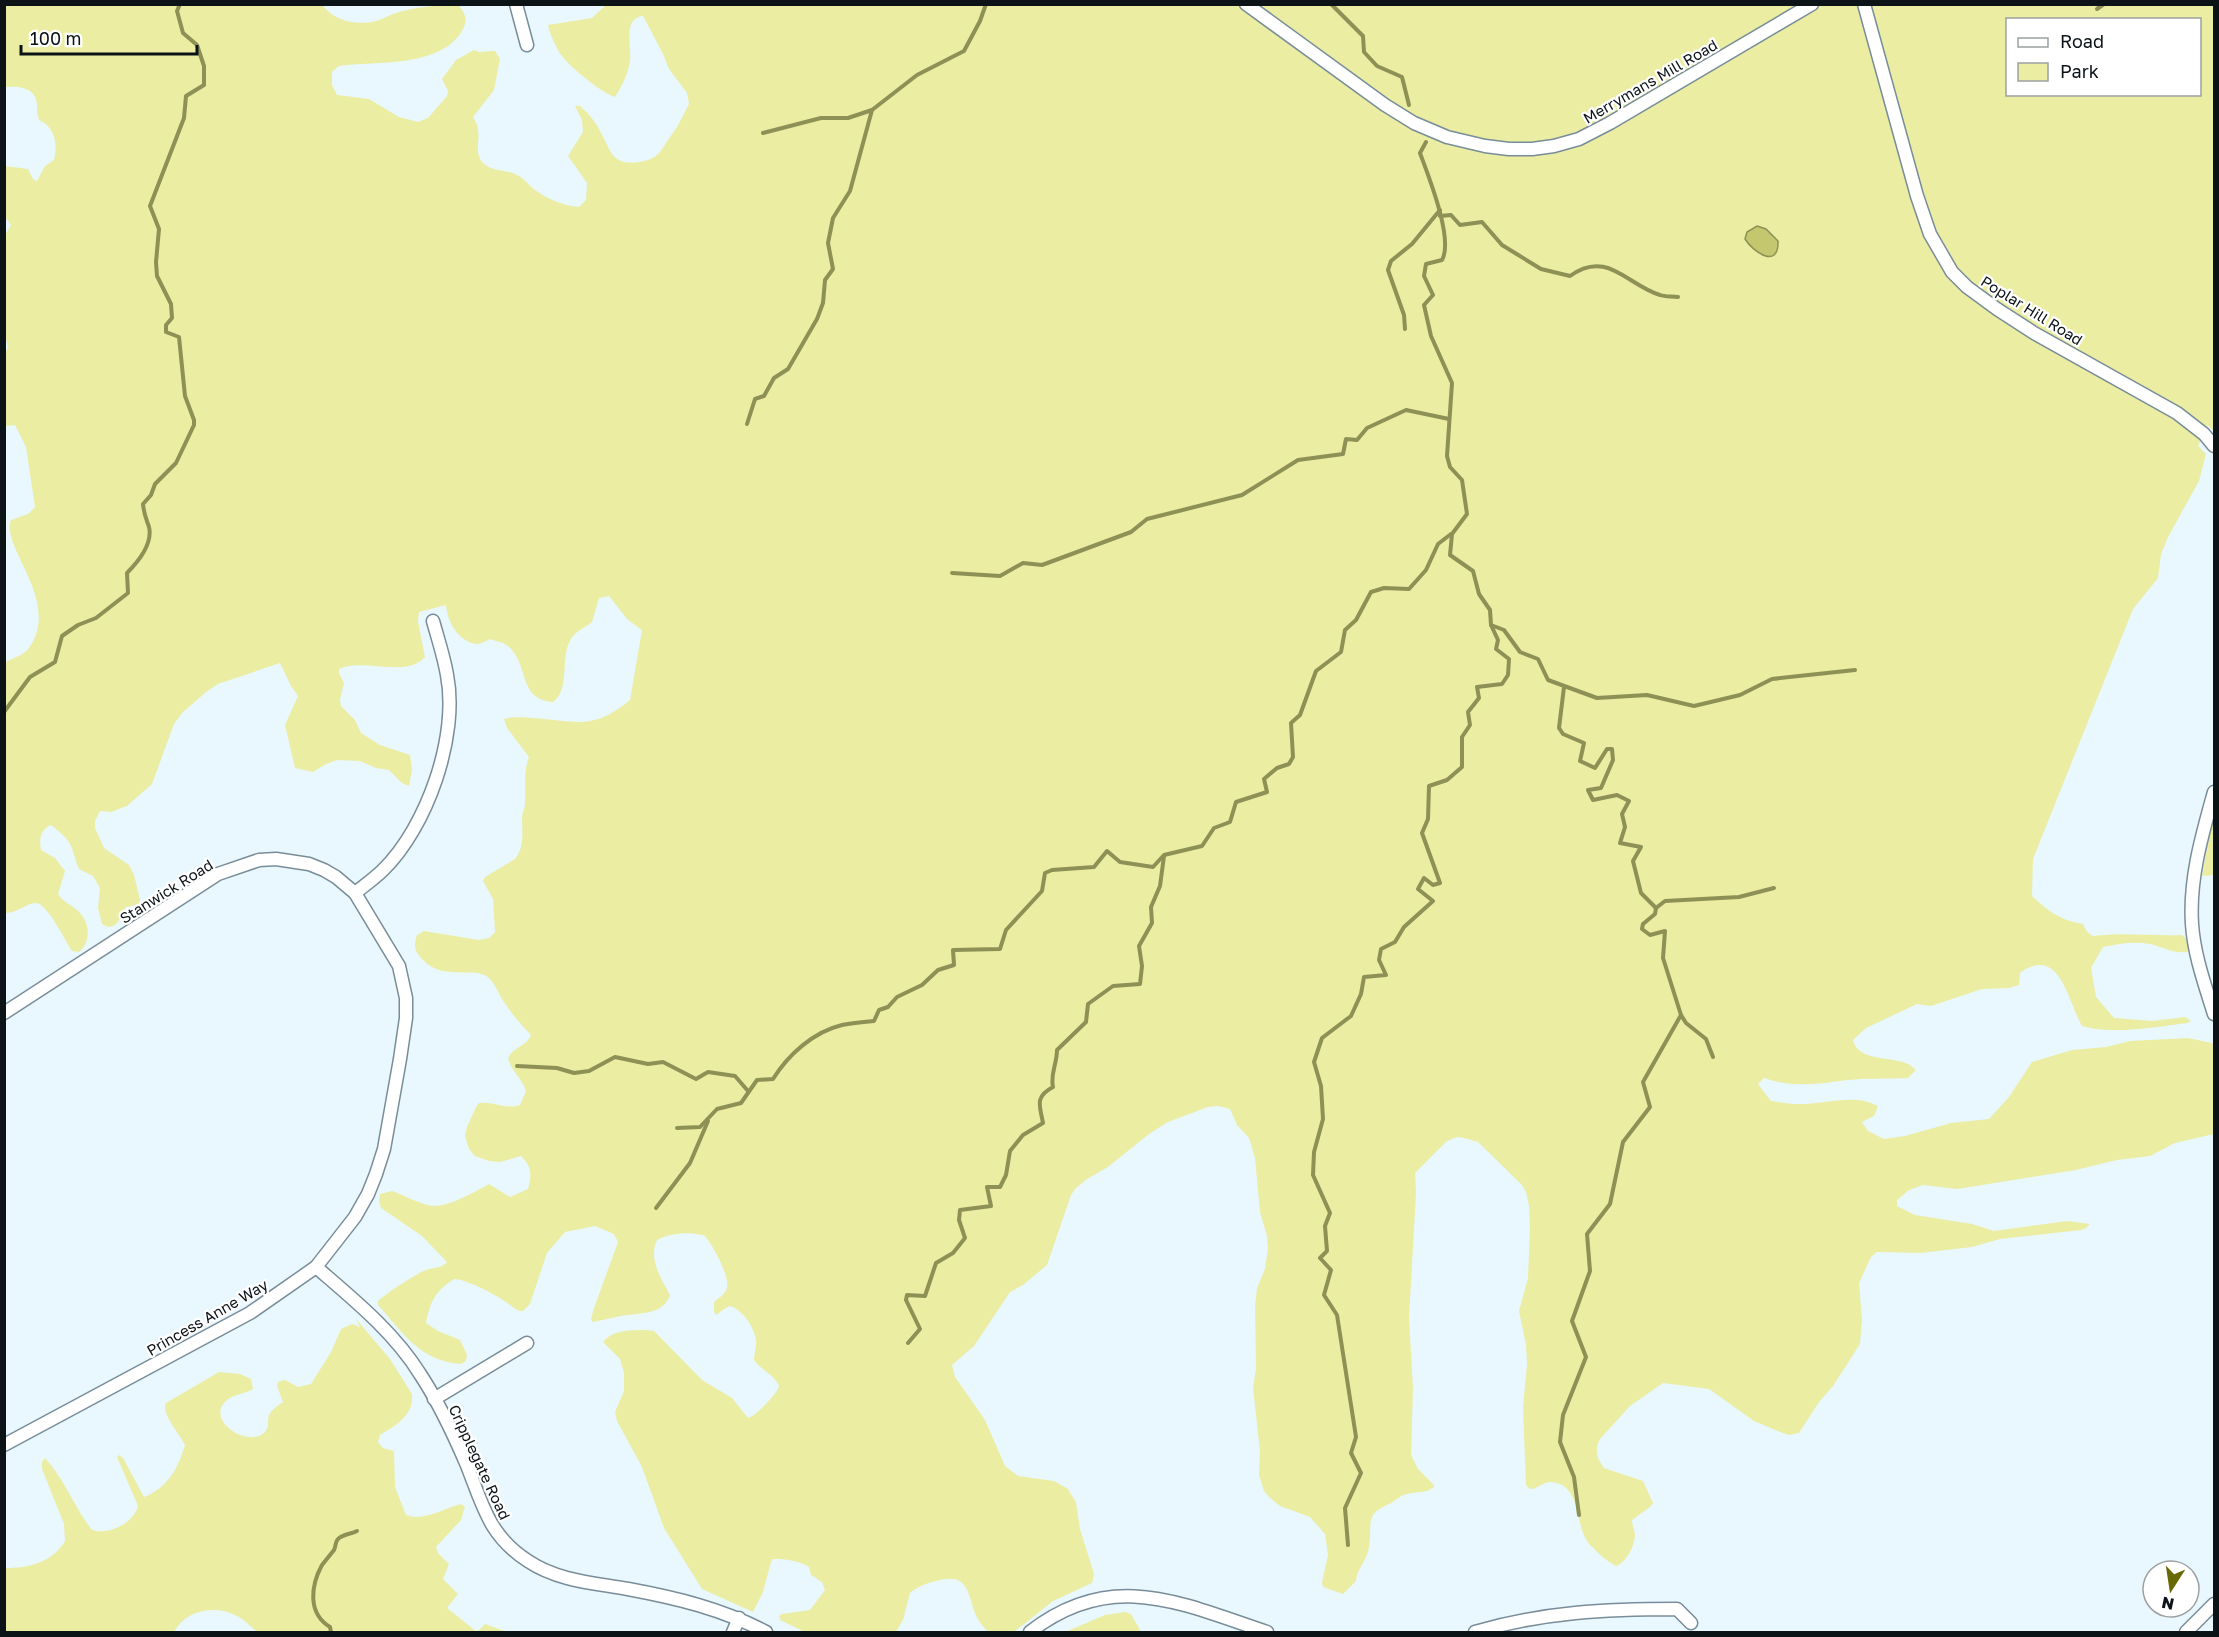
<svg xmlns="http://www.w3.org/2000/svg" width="2219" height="1637" font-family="'Golos Text',sans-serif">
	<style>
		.green { fill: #ebeda2; fill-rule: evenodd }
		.water { fill: #c5c76f; stroke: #8d9155; stroke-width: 1.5 }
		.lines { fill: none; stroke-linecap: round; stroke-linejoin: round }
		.stream { stroke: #8d9155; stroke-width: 4 }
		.minor-casing { stroke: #788d99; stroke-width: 15 }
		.minor { stroke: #fff; stroke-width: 12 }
		.labels { text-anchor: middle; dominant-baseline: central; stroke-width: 4.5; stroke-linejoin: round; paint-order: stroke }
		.street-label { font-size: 15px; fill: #0b1317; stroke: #fff }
	</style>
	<rect width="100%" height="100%" fill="#e9f7ff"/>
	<g class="green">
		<path d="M322,4c10,17 36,22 54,17 11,-4 20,-9 31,-11 17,-4 34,-5 51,-5 7,7 10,15 5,24 -20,39 -87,32 -124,37l-7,6v13l5,10 32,4 30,18 19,5 10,-4 19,-22 1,-5 -6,-12 14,-19 18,-10 5,2 16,-1 5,8 -6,31 -21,27c12,18 -1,32 9,45 8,10 25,7 35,13 7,3 12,11 18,15 12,9 29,16 44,17l7,-7 1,-17 -19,-27 15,-24 -1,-12 -7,-14h5c8,7 15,15 20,25 11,19 11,35 39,31 8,-1 16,-4 21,-10l17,-25 12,-23 -2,-11 -18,-24 -6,-15 -20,-38c-21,2 -11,32 -13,45 -2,13 -8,25 -15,36 -13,-4 -44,-29 -53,-41 -4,-4 -14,-26 -14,-31l44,-7 14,-13h1608v426l-7,-6 -9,21 8,8 -7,27 -31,56 -7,17 -3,24 -25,31 -100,250 -1,37c17,16 28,24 51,28l4,8 6,4c30,-4 59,0 89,-1l6,5 2,8 -3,4c-12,2 -25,-5 -37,-8 -16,-3 -31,0 -47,3l-12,21 5,29 18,21 38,3 33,-4 6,4 -3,2c-34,4 -73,12 -106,3 -14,-24 -22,-82 -62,-53l-1,12 -10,3 -27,1 -51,17 -14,-2 -51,24 -13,12c5,22 39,16 55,24 3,1 5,4 8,6l-8,8c-20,1 -41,0 -61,2 -28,4 -56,8 -83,-2l-6,6 13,17c9,1 19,3 28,3 26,0 55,-11 79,2l-4,10 -12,6 6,9 16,8 21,-3 46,-13 38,-4 20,-22 23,-35 40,-12 34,-3 24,-6 58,-3 24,5 2,3v88l-39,9 -25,13 -33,4 -41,10 -119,19 -34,-4 -14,5 -12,10v6l18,9 57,9 22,7 73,-10 23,3 -4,4 -5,2 -81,9 -28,8 -51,6 -44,-1 -6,5 -12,26 3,37 -2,24 -27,42 -14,16 -20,31 -10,2 -9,-3 -26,-11 -45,-32 -46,-6 -33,23 -30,33c-6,12 -3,19 4,29l39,13 10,22 -3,4 -18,13c0,6 3,10 3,16 -1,11 -9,27 -19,30 -10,-5 -23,-17 -29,-25 -12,-18 -6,-56 -35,-59 -8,-1 -14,7 -22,7l-4,-4 -3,-77 4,-44 -1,-19 -7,-34 9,-33 2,-51 -1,-21 -3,-14 -4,-7 -44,-43 -14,-4 -7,-1 -10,4 -32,32 1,20 -7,125 4,71 -2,66 7,14 16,16v2c-9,7 -17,4 -27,7 -6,1 -11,6 -16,9 -28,12 -18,20 -22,44 -2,14 -12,21 -13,34l-13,13 -20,-7 -1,-5 6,-27 -3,-21 -15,-17 -30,-11 -10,-8 -6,-7 -5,-16 1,-23 -7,-64 3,-19 -1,-64 2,-17 8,-19 3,-21 -1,-12 -7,-24 -5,-54 -6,-20 -12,-13 -7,-16 -12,-3 -10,1 -40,15 -19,12 -41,33 -21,12 -11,9 -5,7 -24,70 -24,20 -13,7 -36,54 -22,19 3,12 30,43 20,46 13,10 36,5 14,8 4,7 4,6 4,27 14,45 -2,9 -39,18 -39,31h-26c-5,-6 -10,-11 -13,-19 -8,-23 -8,-41 -39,-32 -9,2 -19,6 -26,12l-7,27 -7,12h-91l-25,-12 -1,-4 3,-2 28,-4 15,-20 -3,-8 -11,-7 -2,-8c-12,-7 -23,-8 -36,-8l-2,3 -8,30 -10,20 -51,-23 -38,-61 -22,-61 -25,-46 -2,-9 9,-21v-18l-4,-14 -17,-17c9,-13 36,-13 51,-11l48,49 30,18 16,20c7,-1 30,-25 31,-32 -5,-12 -17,-15 -25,-26 0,-7 3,-13 2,-20 -2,-13 -13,-30 -26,-34l-6,3 -8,6 -2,-3v-10c4,-4 11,-7 13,-14 3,-12 -14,-42 -22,-52 -13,-5 -36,-3 -48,4 -9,19 4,38 13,55 -6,20 -32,18 -49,21 -9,2 -19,4 -28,6l-2,-2 2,-9 25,-69 -4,-8 -19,-8 -30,6 -18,21 -17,51 -7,7c-8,0 -13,-7 -20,-11 -13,-8 -35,-20 -49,-21 -19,12 -24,23 -28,44l12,8 22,9 7,15 -1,6 -5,3c-41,-3 -58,-31 -83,-59v-4c6,-6 39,-28 48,-31 8,-3 15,-1 21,-8l-25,-26 -41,-28 -2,-7 1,-7 12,-3c12,4 23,11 36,14 17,5 46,-13 61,-21l21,13 18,-8c4,-15 4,-22 -7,-33l-21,6 -11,-1 -14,-5 -6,-7 -4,-13 2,-9 9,-20 3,-4c14,-2 27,7 41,2l6,-14c-5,-14 -15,-20 -18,-33 5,-11 19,-12 23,-23 -10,-10 -19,-21 -27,-33 -5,-7 -8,-17 -15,-24 -13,-13 -45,4 -66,-18 -8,-8 -10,-13 -6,-25l7,-4 55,9 10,-2 6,-6 -2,-33 -10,-18 2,-4 30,-18c10,-13 7,-27 7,-42 0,-4 3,-9 3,-13 1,-17 -2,-31 4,-47l-22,-29 -3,-9c9,-3 19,-1 28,-1 44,3 61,13 98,-18l12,-70 -15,-11 -18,-23 -10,2 -7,24c-6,5 -14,8 -19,14 -15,18 -1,52 -20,66 -36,-3 -23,-37 -45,-56 -5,-4 -13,-5 -18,-7 -4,2 -9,5 -13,5 -19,-2 -30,-23 -31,-39l-27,7 -1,10 7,35c-19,22 -62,0 -86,12v4l5,10 -4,17 1,6 14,14 6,13 19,12 30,10 2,15 -3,16 -7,-3 -13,-13 -13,-2 -16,-7 -23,-1 -11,4 -13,8 -18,-4 -10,-43 13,-29 -7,-10 -11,-23 -62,21 -12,8 -24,21 -8,11 -22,60 -25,22 -16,6 -11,-1 -5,10v7l9,20 25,17 5,10 6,25 -2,5 -12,2c-6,10 -9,26 -24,17l-4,-16 2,-20 -7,-12 -14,-7c-10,-26 -4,-25 -28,-44 -11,4 -12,15 -10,25l14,8 10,13 -7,23c5,8 12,10 19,16 13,11 15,31 2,42l-7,-1c-6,-9 -25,-48 -36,-48 -10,0 -18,10 -31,10v-251c7,-3 19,-7 24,-14 33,-47 -29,-101 -18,-128l17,-6 7,-7 -9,-60 -11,-22 -9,1 -1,5 -1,-76 4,-8 -4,-15v-95l7,-12 -6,-8v-51l23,3 5,10 4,2 8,-15 9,-6c4,-16 1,-33 -15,-40 -2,-6 -2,-10 -2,-16 -2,-17 -18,-18 -32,-17v-82zM2008,20h192v74h-192z"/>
		<path d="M2214,811v64l-12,1z"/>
		<path d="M356,1319l34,40 22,35c2,21 -15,31 -32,41l-2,7 5,6 11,3 1,36 11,28c18,7 38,-7 55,-11l4,3 -4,13 -25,27 2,6 11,11 -6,15 15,15 -11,14 30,24 8,-8 22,8h-250c-5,-4 -11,-11 -18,-15 -22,-13 -53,-8 -65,15h-169v-64c23,0 47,-5 60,-27l-1,-17 -22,-55v-7l3,-4c20,22 29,49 47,72 17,5 41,-6 46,-24l-21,-49 2,-2 4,3 21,39c23,-9 34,-28 41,-52 -6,-12 -24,-31 -19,-42l53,-31 21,2 11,5 2,10c-8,5 -19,5 -26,11 -23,19 19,48 37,33 6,-5 3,-11 5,-18 2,-5 10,-10 14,-13l-6,-16 1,-4 7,-2 13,7 13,-3 20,-32 10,-23 11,-5 8,3z"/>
		<path d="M1125,1612l6,2 10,18h-76l40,-17z"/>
	</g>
	<path class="water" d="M1757,226l9,3 12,12c1,29 -25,11 -33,-2l2,-7z"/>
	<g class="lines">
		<g class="stream">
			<path d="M1331,4l32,32 1,16 13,14 25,11 7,28"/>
			<path d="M2097,9l7,-5"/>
			<path d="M763,133l58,-15h27l24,-8 45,-35 47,-24 16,-30 6,-17"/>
			<path d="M1440,216l11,-1 9,10 22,-3 20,23 39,24 29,7c37,-27 57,9 90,19 5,2 12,1 18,2"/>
			<path d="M1405,329l-1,-14 -16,-45 3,-9 21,-17 28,-34"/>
			<path d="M747,424l8,-25 9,-3 10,-18 14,-9 29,-50 6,-16 2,-23 8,-11 -5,-26 5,-25 17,-27 22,-81"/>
			<path d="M952,573l48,3 23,-13 19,2 89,-33 16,-13 95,-24 56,-35 45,-6 3,-15 11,1 10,-12 39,-18 43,9"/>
			<path d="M1491,625l13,5 16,22 18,7 10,21 49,18 50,-3 47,11 46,-11 32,-16 83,-9"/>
			<path d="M1564,687l-5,41 4,6 21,9 -4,18 15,7 12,-19h5l1,11 -12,28 -13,2 5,10 24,-5 12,6 -7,13 3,13 -5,16 21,4 -8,14 8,32 15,15"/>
			<path d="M4,712l26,-35 25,-15 7,-26 16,-11 18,-7 32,-25 -1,-20c11,-11 26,-29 22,-46 -3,-9 -5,-12 -6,-23l8,-9 4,-11 21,-21 18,-38v-5l-9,-24 -6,-59 -13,-5v-7l6,-7 -1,-14 -14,-28 -1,-14 3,-33 -9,-23 34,-88 2,-22 18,-11v-19l-7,-21 -14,-12 -6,-22 3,-7"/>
			<path d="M1656,908l-1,6 -12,10 -1,5 8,6 15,-4 -2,27 18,57 5,8 20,16 7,18"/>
			<path d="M1656,908l9,-7 74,-4 35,-9"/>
			<path d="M517,1066l40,2 17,5 15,-2 26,-14 33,7 15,-2 33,17 12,-7 27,4 13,15"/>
			<path d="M677,1128l23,-1 17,-18 24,-6 16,-23 16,-1c15,-24 40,-47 69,-54 10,-2 21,-3 32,-4l5,-11 9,-3 9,-10 25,-12 16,-15 16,-5 -1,-15 47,-1 6,-19 36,-39 3,-18 7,-3 42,-3 13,-16 13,11 33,5 11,-12 38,-9 12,-18 16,-6 6,-20 31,-10 -3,-13 13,-11 12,-4 4,-7 -2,-34 9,-8 16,-44 25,-19 4,-22 11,-10 15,-28 13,-4 25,1 17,-19 12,-26 13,-10"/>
			<path d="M656,1208l34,-45 18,-42"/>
			<path d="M908,1343l12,-14 -14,-29 1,-5 18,1 11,-33 17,-10 12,-15 -6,-18 1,-10 31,-4 -4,-19h13l6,-12 4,-24 13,-16 20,-12c-3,-17 -9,-26 10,-36 -3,-13 4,-23 4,-37l29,-28 2,-18 25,-18 27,-2 2,-18 -3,-20 13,-23 -1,-16 9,-21 4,-30"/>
			<path d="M1579,1515l-5,-38 -14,-35 3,-27 23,-58 -14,-36 18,-50 -3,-37 23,-30 13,-62 27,-35 -7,-25 38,-67"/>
			<path d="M1348,1545l-3,-37 16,-35 -10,-20 5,-16 -19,-122 -13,-20 7,-25 -11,-12 7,-7 -2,-25 5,-13 -17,-38 1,-23 9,-33 -2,-33 -7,-24 8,-24 29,-22 10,-22 3,-17 22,-2 -7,-15 2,-11 14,-7 9,-15 29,-26 -15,-12 6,-11 9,7 7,-2 -18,-50 6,-14 1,-33 18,-6 15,-13v-30l8,-12 -2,-13 11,-14 -2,-11 25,-3 6,-9 1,-16 -13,-10 2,-9 -7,-15 -1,-15 -11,-16 -6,-23 -23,-16 2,-21 15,-20 -5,-34 -12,-13 -3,-11 5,-73 -21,-47 -7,-31 9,-10 -9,-19 2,-12 16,-4c12,-21 -14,-85 -22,-107l6,-11"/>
			<path d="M331,1632l-1,-5c-23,-14 -19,-42 -8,-62 4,-5 8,-10 12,-15 2,-4 1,-9 5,-12 5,-4 12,-4 18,-7"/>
		</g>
		<g class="minor-casing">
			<g id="minor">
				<path d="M516,4l11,41"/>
				<path d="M1246,4l139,101 29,18 33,14 38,9 24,3h23l22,-3 25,-7 31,-16 202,-119"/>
				<path d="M1864,4l53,192 13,38 22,38 15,15 30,22 37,24 143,80 27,21 10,12"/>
				<path d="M2214,792c-12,43 -25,87 -22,132 2,31 13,61 22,90"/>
				<path d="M355,893c10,-8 20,-15 28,-23 44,-43 76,-134 64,-195 -3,-18 -9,-36 -14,-54"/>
				<path d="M4,1013l214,-139 41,-14 17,-1 33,5 15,6 12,7 19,16 44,73 7,32v20l-6,41 -16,90 -8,25 -8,20 -13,23 -39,50 -66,46 -246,132"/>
				<path d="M316,1267c37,32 78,65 104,107 18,27 33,59 46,89 17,42 22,72 62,98 30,20 66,22 100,28 49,9 94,20 138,43"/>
				<path d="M434,1399l93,-56"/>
				<path d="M733,1632l6,-14"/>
				<path d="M1030,1632c82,-64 152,-28 237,0"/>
				<path d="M1475,1632c68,-20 132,-23 202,-23l14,14"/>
				<path d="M2186,1632l28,-28"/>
			</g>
		</g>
		<use href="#minor" class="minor"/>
	</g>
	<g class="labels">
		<g class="street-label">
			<text transform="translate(1650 81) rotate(-30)">Merrymans Mill Road</text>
			<text transform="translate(2032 310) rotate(32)">Poplar Hill Road</text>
			<text transform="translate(166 891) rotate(-32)">Stanwick Road</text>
			<text transform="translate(207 1317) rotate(-30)">Princess Anne Way</text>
			<text transform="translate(480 1462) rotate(65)">Cripplegate Road</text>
		</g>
	</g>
	<rect width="2219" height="1637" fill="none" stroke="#0b1317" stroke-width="12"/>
	<rect x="2006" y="18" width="195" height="78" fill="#ffffff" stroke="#9da1a2" stroke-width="1.5"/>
	<rect x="2018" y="38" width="30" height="9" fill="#ffffff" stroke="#9da1a2" stroke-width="1.5"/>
	<text x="2060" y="48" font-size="18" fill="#0b1317">Road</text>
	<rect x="2018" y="63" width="30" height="18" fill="#ebeda2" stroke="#9da1a2" stroke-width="1.5"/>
	<text x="2060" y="78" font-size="18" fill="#0b1317">Park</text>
	<g transform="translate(2171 1589) rotate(192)"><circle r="28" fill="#ffffff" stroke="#9da1a2" stroke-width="1.5"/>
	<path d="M0-4.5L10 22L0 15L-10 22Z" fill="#696904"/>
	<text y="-9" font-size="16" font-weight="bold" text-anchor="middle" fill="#0b1317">N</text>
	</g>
	<path d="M21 45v9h176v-9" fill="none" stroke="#0b1317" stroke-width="3"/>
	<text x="30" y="45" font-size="18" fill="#0b1317" stroke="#ffffff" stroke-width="4.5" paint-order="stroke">100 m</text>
</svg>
